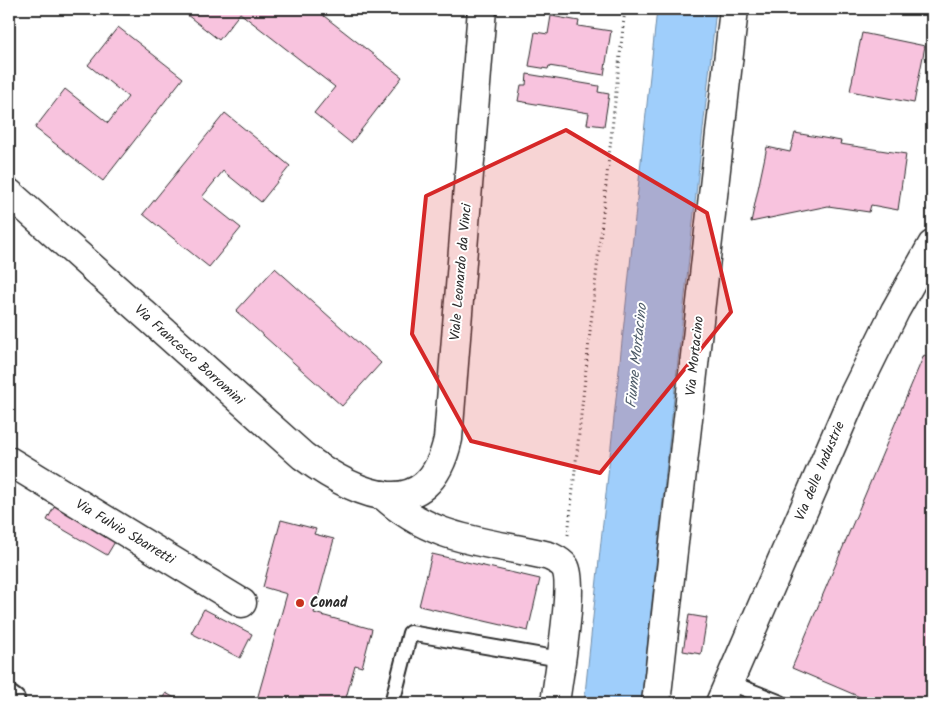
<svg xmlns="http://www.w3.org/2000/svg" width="941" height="712" font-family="Kalam,sans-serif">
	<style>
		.water { fill: #9fcefb; stroke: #718da8 }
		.building { fill: #f8c3de; stroke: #2b2b2b }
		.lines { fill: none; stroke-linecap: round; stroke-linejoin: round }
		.lane-casing { stroke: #2b2b2b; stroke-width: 18 }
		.street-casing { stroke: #2b2b2b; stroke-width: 31 }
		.path { stroke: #2b2b2b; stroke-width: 3; stroke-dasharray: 1 4; stroke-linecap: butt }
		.lane { stroke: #fff; stroke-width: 14 }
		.street { stroke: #fff; stroke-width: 28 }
		.marked { fill: #d62828; fill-opacity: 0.2; stroke: #d62828; stroke-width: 4; stroke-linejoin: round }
		.poi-dot { fill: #c8321e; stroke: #fff; stroke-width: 2 }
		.labels { text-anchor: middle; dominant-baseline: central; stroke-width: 4; stroke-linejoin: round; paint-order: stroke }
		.street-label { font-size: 14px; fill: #2b2b2b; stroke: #fff }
		.poi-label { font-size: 14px; font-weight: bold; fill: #2b2b2b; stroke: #fff; text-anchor: start }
		.water-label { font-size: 15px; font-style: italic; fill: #4e5c69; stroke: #fff }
	</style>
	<rect width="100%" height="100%" fill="#fff"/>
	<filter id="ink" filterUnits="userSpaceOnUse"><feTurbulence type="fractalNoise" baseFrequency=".02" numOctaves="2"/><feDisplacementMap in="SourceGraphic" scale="10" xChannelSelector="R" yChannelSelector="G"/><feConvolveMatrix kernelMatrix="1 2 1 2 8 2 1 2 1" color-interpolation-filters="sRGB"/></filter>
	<g filter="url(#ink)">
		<path class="water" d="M657,9h59l-75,694h-57z"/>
		<g class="building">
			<path d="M183,9h132l87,68 -51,66 -37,-30 21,-26 -95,-74 -21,27 -37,-29z"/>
			<path d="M551,16l28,5 -1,5 33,5 -7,44 -55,-9 -1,3 -19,-3 6,-34 13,2z"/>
			<path d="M118,27l65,51 -80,103 -68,-53 30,-39 43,34 20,-26 -40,-32z"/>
			<path d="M862,33l63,13 -11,57 -64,-12z"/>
			<path d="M527,74l72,12 -1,6 11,2 -5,32 -17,-2 2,-11 -71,-12 3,-16h5z"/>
			<path d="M225,113l65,53 -29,36 -38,-31 -21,26 39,31 -32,39 -66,-53z"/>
			<path d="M795,133l46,8 -1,3 66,10 -8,56 -27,-5 -2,7 -41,-6 -77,16 16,-75 23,5z"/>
			<path d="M275,268l106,95 -39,43 -106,-95z"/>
			<path d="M924,355l8,4v344h-58l-82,-35z"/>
			<path d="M58,500l61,35 -12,20 -60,-35z"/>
			<path d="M281,520l35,9 -2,5 20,5 -20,74 58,16 -10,38 -7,-2 -9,33 17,5h-107l31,-109 -24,-7z"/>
			<path d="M432,554l108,25 -12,52 -109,-25z"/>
			<path d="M204,609l48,25 -12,24 -49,-25z"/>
			<path d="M689,615l18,3 -6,36 -18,-3z"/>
			<path d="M166,693l17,10h-24z"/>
		</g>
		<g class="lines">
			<g class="lane-casing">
				<g id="lane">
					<path d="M728,682l53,21"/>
					<path d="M9,692l8,6"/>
					<path d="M392,703l18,-70 150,26"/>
				</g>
			</g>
			<g class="street-casing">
				<g id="street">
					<path d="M9,193l294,263c53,39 125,73 145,-17l34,-430"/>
					<path d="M9,461l233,142"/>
					<path d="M383,495c50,47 103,46 166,61 6,3 12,5 16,11 10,17 -7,112 -10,136"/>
					<path d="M656,703l78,-694"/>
					<path d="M720,703l134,-309 41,-83 37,-66"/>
				</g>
			</g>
			<path class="path" d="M568,535l57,-526"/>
			<use href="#lane" class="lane"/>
			<use href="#street" class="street"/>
		</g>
	</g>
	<path class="marked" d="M566,130l141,83 24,99 -131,161 -129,-32 -59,-107 14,-138z"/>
	<circle class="poi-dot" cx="300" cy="603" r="5"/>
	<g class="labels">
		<g class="street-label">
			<text transform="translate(461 272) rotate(-85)">Viale Leonardo da Vinci</text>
			<text transform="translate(189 355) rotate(42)">Via Francesco Borromini</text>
			<text transform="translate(695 356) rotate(-84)">Via Mortacino</text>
			<text transform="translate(820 471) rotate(-67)">Via delle Industrie</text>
			<text transform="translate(125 532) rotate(31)">Via Fulvio Sbarretti</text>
		</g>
		<g class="poi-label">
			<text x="310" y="603">Conad</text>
		</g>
		<g class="water-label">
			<text transform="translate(637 356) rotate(-84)">Fiume Mortacino</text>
		</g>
	</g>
	<rect width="941" height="712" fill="none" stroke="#fff" stroke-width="30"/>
	<rect x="15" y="15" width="911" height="682" fill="none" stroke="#2b2b2b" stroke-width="2" filter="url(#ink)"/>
</svg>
